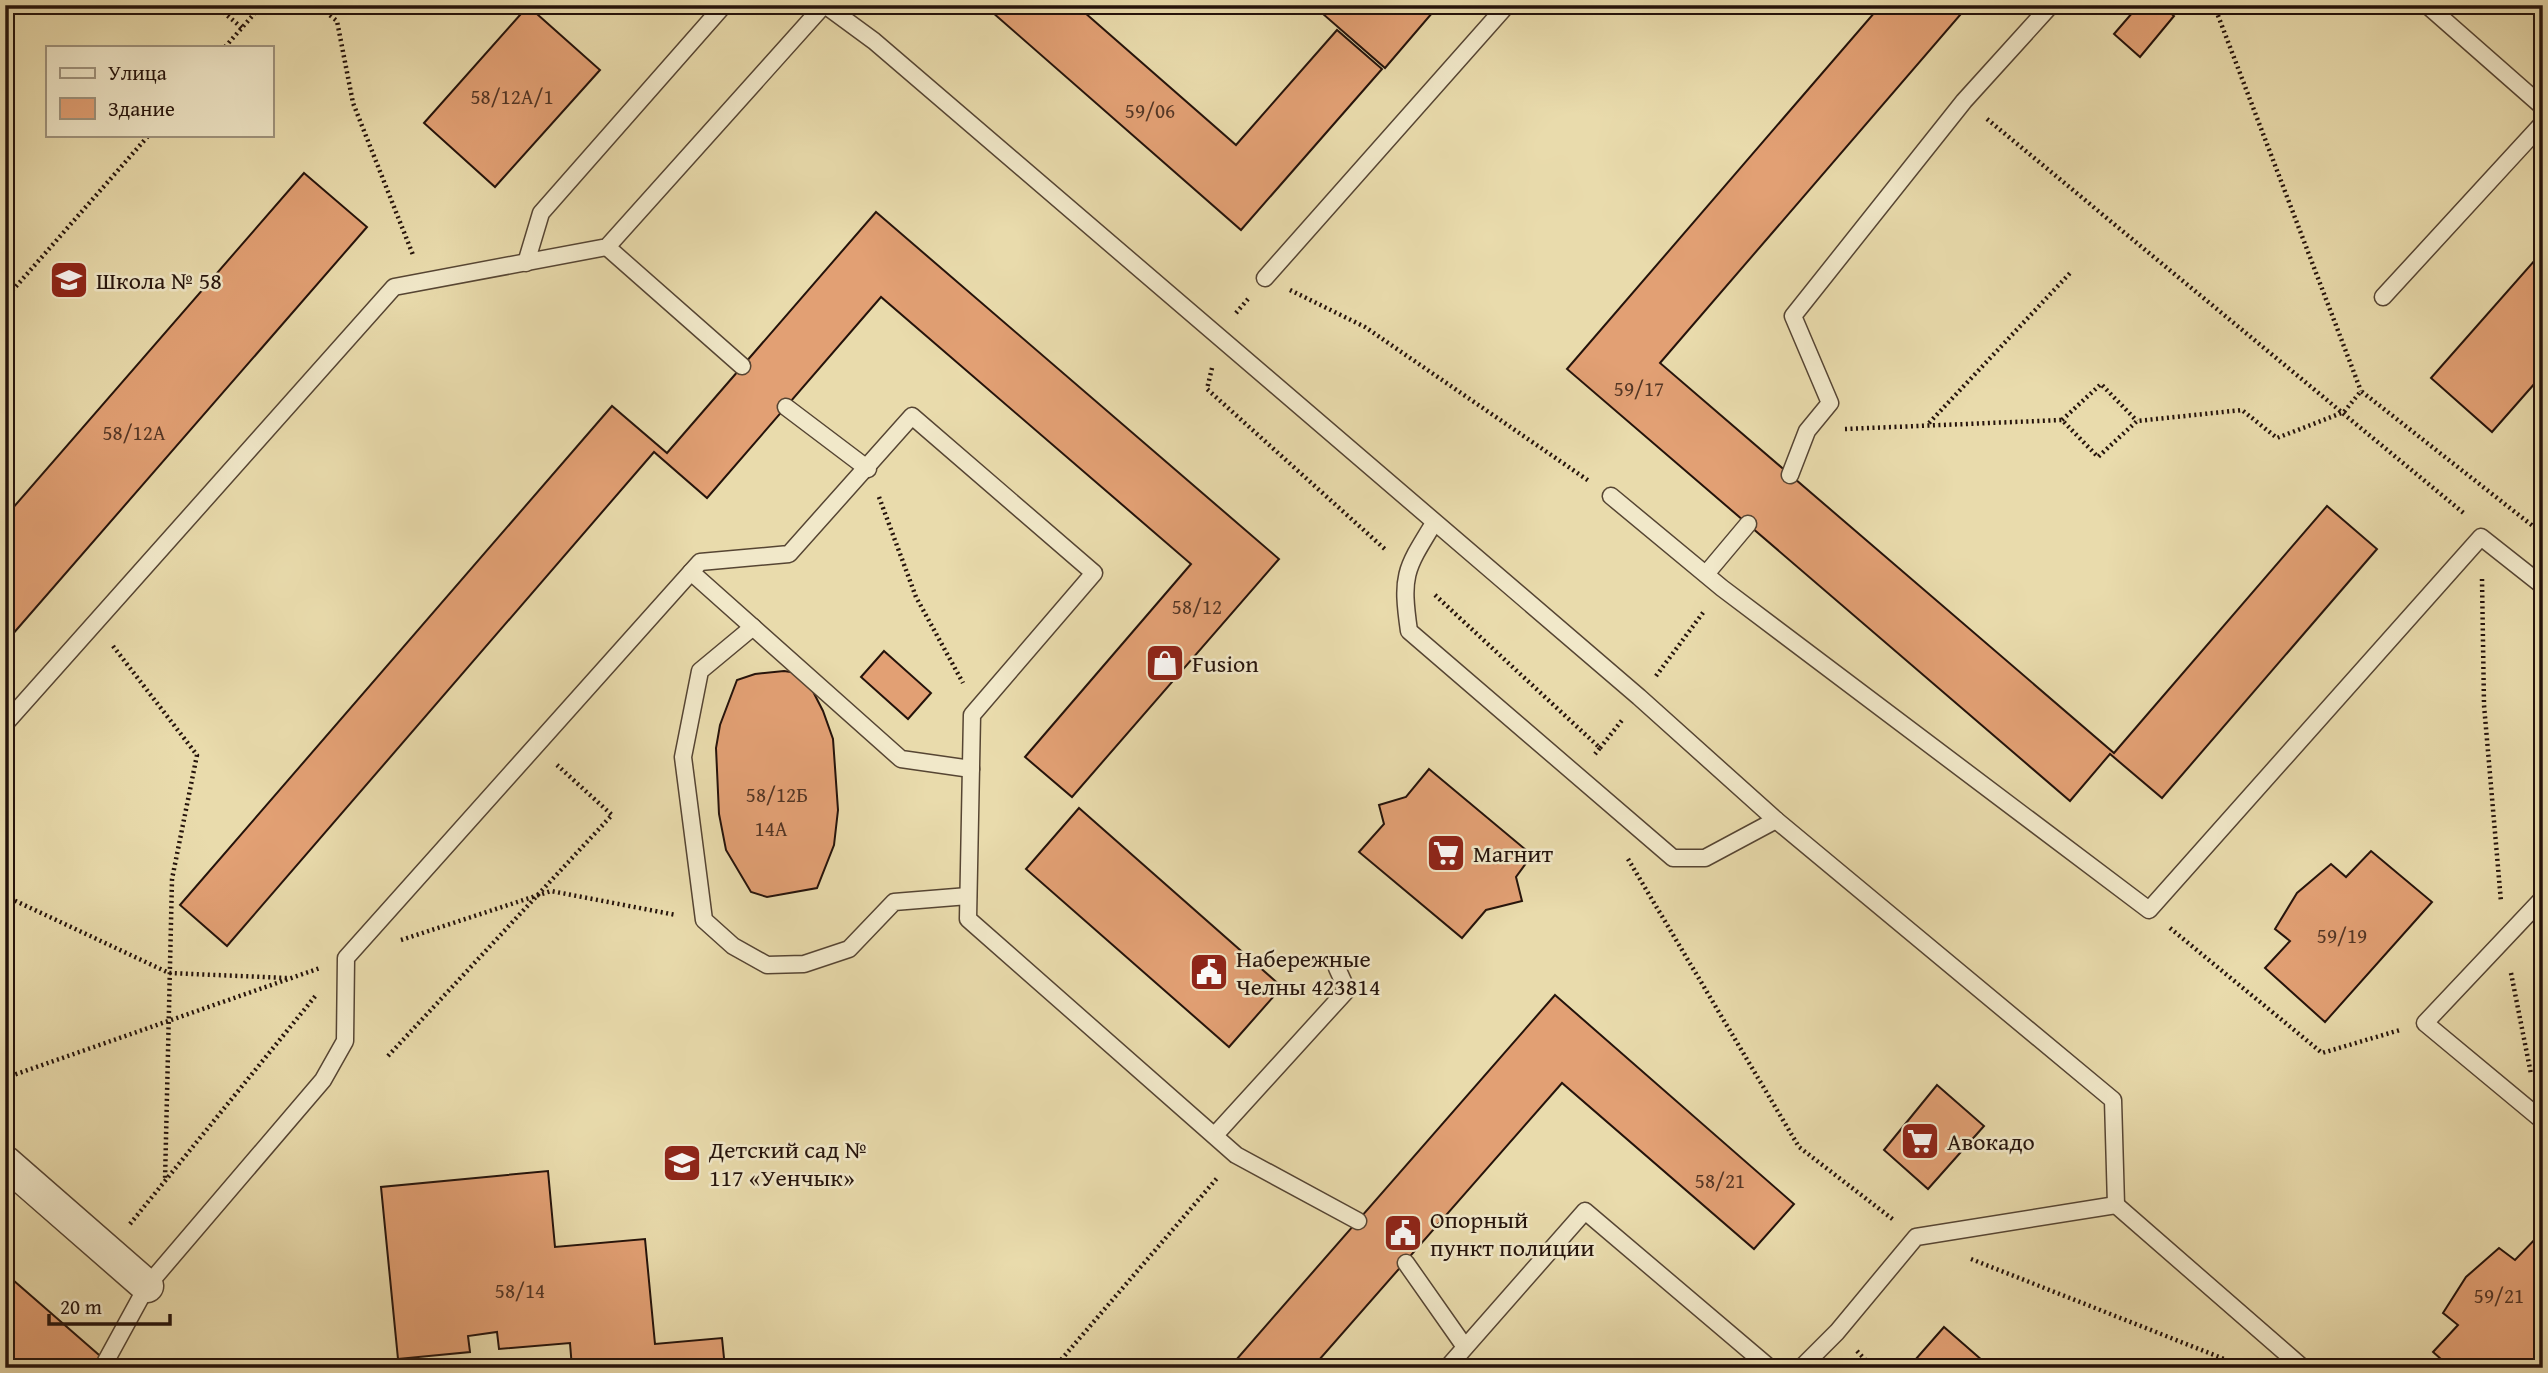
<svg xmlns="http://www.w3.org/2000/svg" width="2548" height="1373" font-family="'Gentium Book Plus',serif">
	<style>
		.building { fill: #e2a074; stroke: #25130b; stroke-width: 2 }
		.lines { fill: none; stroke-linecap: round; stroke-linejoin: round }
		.service-casing { stroke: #564533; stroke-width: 19 }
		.minor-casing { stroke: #564533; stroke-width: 35 }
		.path { stroke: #25130b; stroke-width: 4.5; stroke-dasharray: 2 3.5; stroke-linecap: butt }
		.service { stroke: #f1e8c9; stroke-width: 16 }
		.minor { stroke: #f1e8c9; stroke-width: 32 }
		.labels { text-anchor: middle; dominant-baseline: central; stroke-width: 5; stroke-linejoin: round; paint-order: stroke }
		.number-label { font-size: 21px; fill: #543625 }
		.poi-label { font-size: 24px; fill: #25130b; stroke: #f1e8c9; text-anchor: start }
	</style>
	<rect width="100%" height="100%" fill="#e9dbac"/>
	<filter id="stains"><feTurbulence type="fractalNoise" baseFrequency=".00286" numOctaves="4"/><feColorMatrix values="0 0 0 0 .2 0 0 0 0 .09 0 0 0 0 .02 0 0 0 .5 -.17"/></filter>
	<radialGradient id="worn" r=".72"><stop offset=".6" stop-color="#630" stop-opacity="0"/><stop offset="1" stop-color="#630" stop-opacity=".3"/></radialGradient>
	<g class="building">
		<path d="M984,5h92l160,140 101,-115 45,39 -141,161z"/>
		<path d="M1331,5h108l-54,63 -62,-54z"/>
		<path d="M1881,5l86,2 -307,356 454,390 213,-247 50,43 -215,249 -52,-44 -40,47 -503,-432z"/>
		<path d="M2139,5h22l13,11 -34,41 -26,-23z"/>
		<path d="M528,6l72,64 -105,117 -71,-64z"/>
		<path d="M304,173l63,54 -362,416v-126z"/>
		<path d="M876,212l403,347 -207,238 -47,-40 166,-193 -310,-267 -174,201 -53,-46 -427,494 -47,-41 432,-499 55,47z"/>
		<path d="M2543,251v123l-51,58 -61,-54z"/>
		<path d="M884,651l47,42 -23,26 -47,-42z"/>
		<path d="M784,671l20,3 19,37 10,28 5,71 -4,35 -17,43 -50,9 -16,-5 -25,-42 -7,-36 -3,-66 4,-23 17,-45 18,-6z"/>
		<path d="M1429,769l103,86 -16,22 6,24 -36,9 -24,28 -103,-86 25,-28 -5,-19 27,-8z"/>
		<path d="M1079,808l203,179 -53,60 -203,-178z"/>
		<path d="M2371,851l61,51 -107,120 -60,-54 25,-27 -15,-12 22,-36 34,-29 15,13z"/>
		<path d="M1555,995l239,209 -40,45 -192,-166 -250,285h-83z"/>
		<path d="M1937,1085l47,41 -56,63 -44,-39z"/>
		<path d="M548,1171l7,76 90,-8 10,105 67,-6 3,30h-153l-2,-25 -71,6 -2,-17 -29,4 2,16 -72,7 -17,-172z"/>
		<path d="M2539,1235l4,3v113l-15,17h-77l-18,-16 25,-27 -15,-12 23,-36 33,-29 16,12z"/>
		<path d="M5,1273l109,95h-98l-11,-10z"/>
		<path d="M1944,1327l47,41h-83z"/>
	</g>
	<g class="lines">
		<g class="service-casing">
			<g id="service">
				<path d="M825,5l49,36 765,656 137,123 337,280 3,105"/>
				<path d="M2427,5l116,102"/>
				<path d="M607,247l135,119"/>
				<path d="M526,263l15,-50 183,-208"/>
				<path d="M1265,278l242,-273"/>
				<path d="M2383,297l160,-174"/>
				<path d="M786,407l82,62"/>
				<path d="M1790,475l17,-44 23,-28 -37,-87 171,-215 87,-96"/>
				<path d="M1611,496l111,92 427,322 332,-373 62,49"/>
				<path d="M1434,523c-29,47 -33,52 -25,108l264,227h32l71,-38"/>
				<path d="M691,572l210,187 70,10"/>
				<path d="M1706,574l42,-50"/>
				<path d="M753,627l-53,44 -17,86 21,163 29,26 34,19 37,-1 45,-15 45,-47 74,-6"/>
				<path d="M5,724l389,-437 213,-40 217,-242"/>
				<path d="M2543,898l-118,125 118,98"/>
				<path d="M1215,1135l132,-145 -10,-22"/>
				<path d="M1406,1263l59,84"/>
				<path d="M106,1361l41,-75 176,-206 22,-39 1,-83 354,-396 89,-8 123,-138 182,157 -122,142 -4,204 268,236 122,66"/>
				<path d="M1447,1368l138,-157 185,157"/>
				<path d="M1801,1368l36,-36 79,-95 200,-32 187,163"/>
			</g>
		</g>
		<g class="minor-casing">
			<path id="minor" d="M5,1162l142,124"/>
		</g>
		<g class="path">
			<path d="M215,5l27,23"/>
			<path d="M317,5l20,16 16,82 60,152"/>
			<path d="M2214,5l147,386"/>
			<path d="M225,47l37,-42"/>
			<path d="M1987,119l479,396"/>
			<path d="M1290,290l75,37 224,154"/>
			<path d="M5,299l144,-164"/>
			<path d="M1236,313l12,-14"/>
			<path d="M1212,368l-5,21 180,162"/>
			<path d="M2062,420l39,-36 36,37"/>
			<path d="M1929,423l143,-152"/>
			<path d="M1845,429l217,-9 36,37 39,-36 105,-11 35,28 67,-26 17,-21 182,143"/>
			<path d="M879,497l37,100 47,86"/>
			<path d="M2482,579l2,126 17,197"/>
			<path d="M1435,595l165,153 -5,6"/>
			<path d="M113,646l84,109 -25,124 -7,302"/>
			<path d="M1656,676l49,-66"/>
			<path d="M1600,748l23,-29"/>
			<path d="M1628,859l171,288 96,74"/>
			<path d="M5,896l164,77 118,5"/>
			<path d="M2170,928l152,125 78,-23"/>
			<path d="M401,940l150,-49 125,24"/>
			<path d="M2511,973l20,101"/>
			<path d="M388,1056l224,-241 -55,-50"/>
			<path d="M5,1078l315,-110"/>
			<path d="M130,1224l187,-230"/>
			<path d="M1971,1259l276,109"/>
			<path d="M1857,1351l16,17"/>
			<path d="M1054,1368l164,-191"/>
		</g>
		<use href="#service" class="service"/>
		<use href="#minor" class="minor"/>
	</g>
	<defs>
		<g id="school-square" transform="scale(2.0125)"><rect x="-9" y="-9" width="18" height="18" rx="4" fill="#8f2418" stroke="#f1e8c9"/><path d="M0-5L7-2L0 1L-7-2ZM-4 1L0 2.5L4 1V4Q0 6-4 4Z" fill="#fff"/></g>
		<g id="shop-square" transform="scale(2.0125)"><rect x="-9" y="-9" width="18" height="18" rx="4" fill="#8f2418" stroke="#f1e8c9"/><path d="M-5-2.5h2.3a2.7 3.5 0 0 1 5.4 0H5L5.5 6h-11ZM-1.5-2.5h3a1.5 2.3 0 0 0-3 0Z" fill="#fff"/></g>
		<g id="supermarket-square" transform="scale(2.0125)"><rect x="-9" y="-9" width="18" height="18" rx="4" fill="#8f2418" stroke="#f1e8c9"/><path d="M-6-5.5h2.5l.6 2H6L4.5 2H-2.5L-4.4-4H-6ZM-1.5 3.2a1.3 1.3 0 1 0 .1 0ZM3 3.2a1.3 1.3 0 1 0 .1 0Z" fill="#fff"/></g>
		<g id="civic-square" transform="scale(2.0125)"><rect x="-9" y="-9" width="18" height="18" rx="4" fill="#8f2418" stroke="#f1e8c9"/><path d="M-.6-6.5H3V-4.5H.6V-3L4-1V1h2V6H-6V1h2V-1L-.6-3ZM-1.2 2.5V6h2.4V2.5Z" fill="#fff"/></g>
	</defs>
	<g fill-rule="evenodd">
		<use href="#school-square" x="69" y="280"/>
		<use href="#shop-square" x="1165" y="663"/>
		<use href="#supermarket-square" x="1446" y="853"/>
		<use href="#civic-square" x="1209" y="972"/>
		<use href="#supermarket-square" x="1920" y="1141"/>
		<use href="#school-square" x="682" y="1163"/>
		<use href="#civic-square" x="1403" y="1233"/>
	</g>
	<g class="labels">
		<g class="number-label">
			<text x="512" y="96">58/12А/1</text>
			<text x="1150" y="110">59/06</text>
			<text x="1639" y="388">59/17</text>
			<text x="134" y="432">58/12А</text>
			<text x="1197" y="606">58/12</text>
			<text x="777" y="794">58/12Б</text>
			<text x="771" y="828">14А</text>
			<text x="2342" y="935">59/19</text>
			<text x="1720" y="1180">58/21</text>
			<text x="520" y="1290">58/14</text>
			<text x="2499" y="1295">59/21</text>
		</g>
		<g class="poi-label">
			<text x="96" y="280">Школа № 58</text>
			<text x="1192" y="663">Fusion</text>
			<text x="1473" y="853">Магнит</text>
			<text x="1236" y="958">Набережные<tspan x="1236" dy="28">Челны 423814</tspan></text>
			<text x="1947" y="1141">Авокадо</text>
			<text x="709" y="1149">Детский сад №<tspan x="709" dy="28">117 «Уенчык»</tspan></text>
			<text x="1430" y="1219">Опорный<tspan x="1430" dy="28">пункт полиции</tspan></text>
		</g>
	</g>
	<rect width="2548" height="1373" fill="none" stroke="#e9dbac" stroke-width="28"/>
	<rect x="7" y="7" width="2534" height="1359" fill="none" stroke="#25130b" stroke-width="3.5"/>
	<rect x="14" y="14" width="2520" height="1345" fill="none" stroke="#25130b" stroke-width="2"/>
	<rect x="46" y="46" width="228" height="91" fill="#f1e8c9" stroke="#9f937d" stroke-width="2"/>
	<rect x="60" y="68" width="35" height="10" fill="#f1e8c9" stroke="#9f937d" stroke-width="2"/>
	<text x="108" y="80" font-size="21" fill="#25130b">Улица</text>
	<rect x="60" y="98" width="35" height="21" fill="#e2a074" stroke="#9f937d" stroke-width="2"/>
	<text x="108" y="116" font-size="21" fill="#25130b">Здание</text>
	<path d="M49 1314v10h121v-10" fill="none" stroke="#25130b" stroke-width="3.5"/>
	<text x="60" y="1314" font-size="21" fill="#25130b" stroke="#f1e8c9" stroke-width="5" paint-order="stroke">20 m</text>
	<rect width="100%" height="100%" filter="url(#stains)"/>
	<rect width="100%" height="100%" fill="url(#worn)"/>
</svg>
